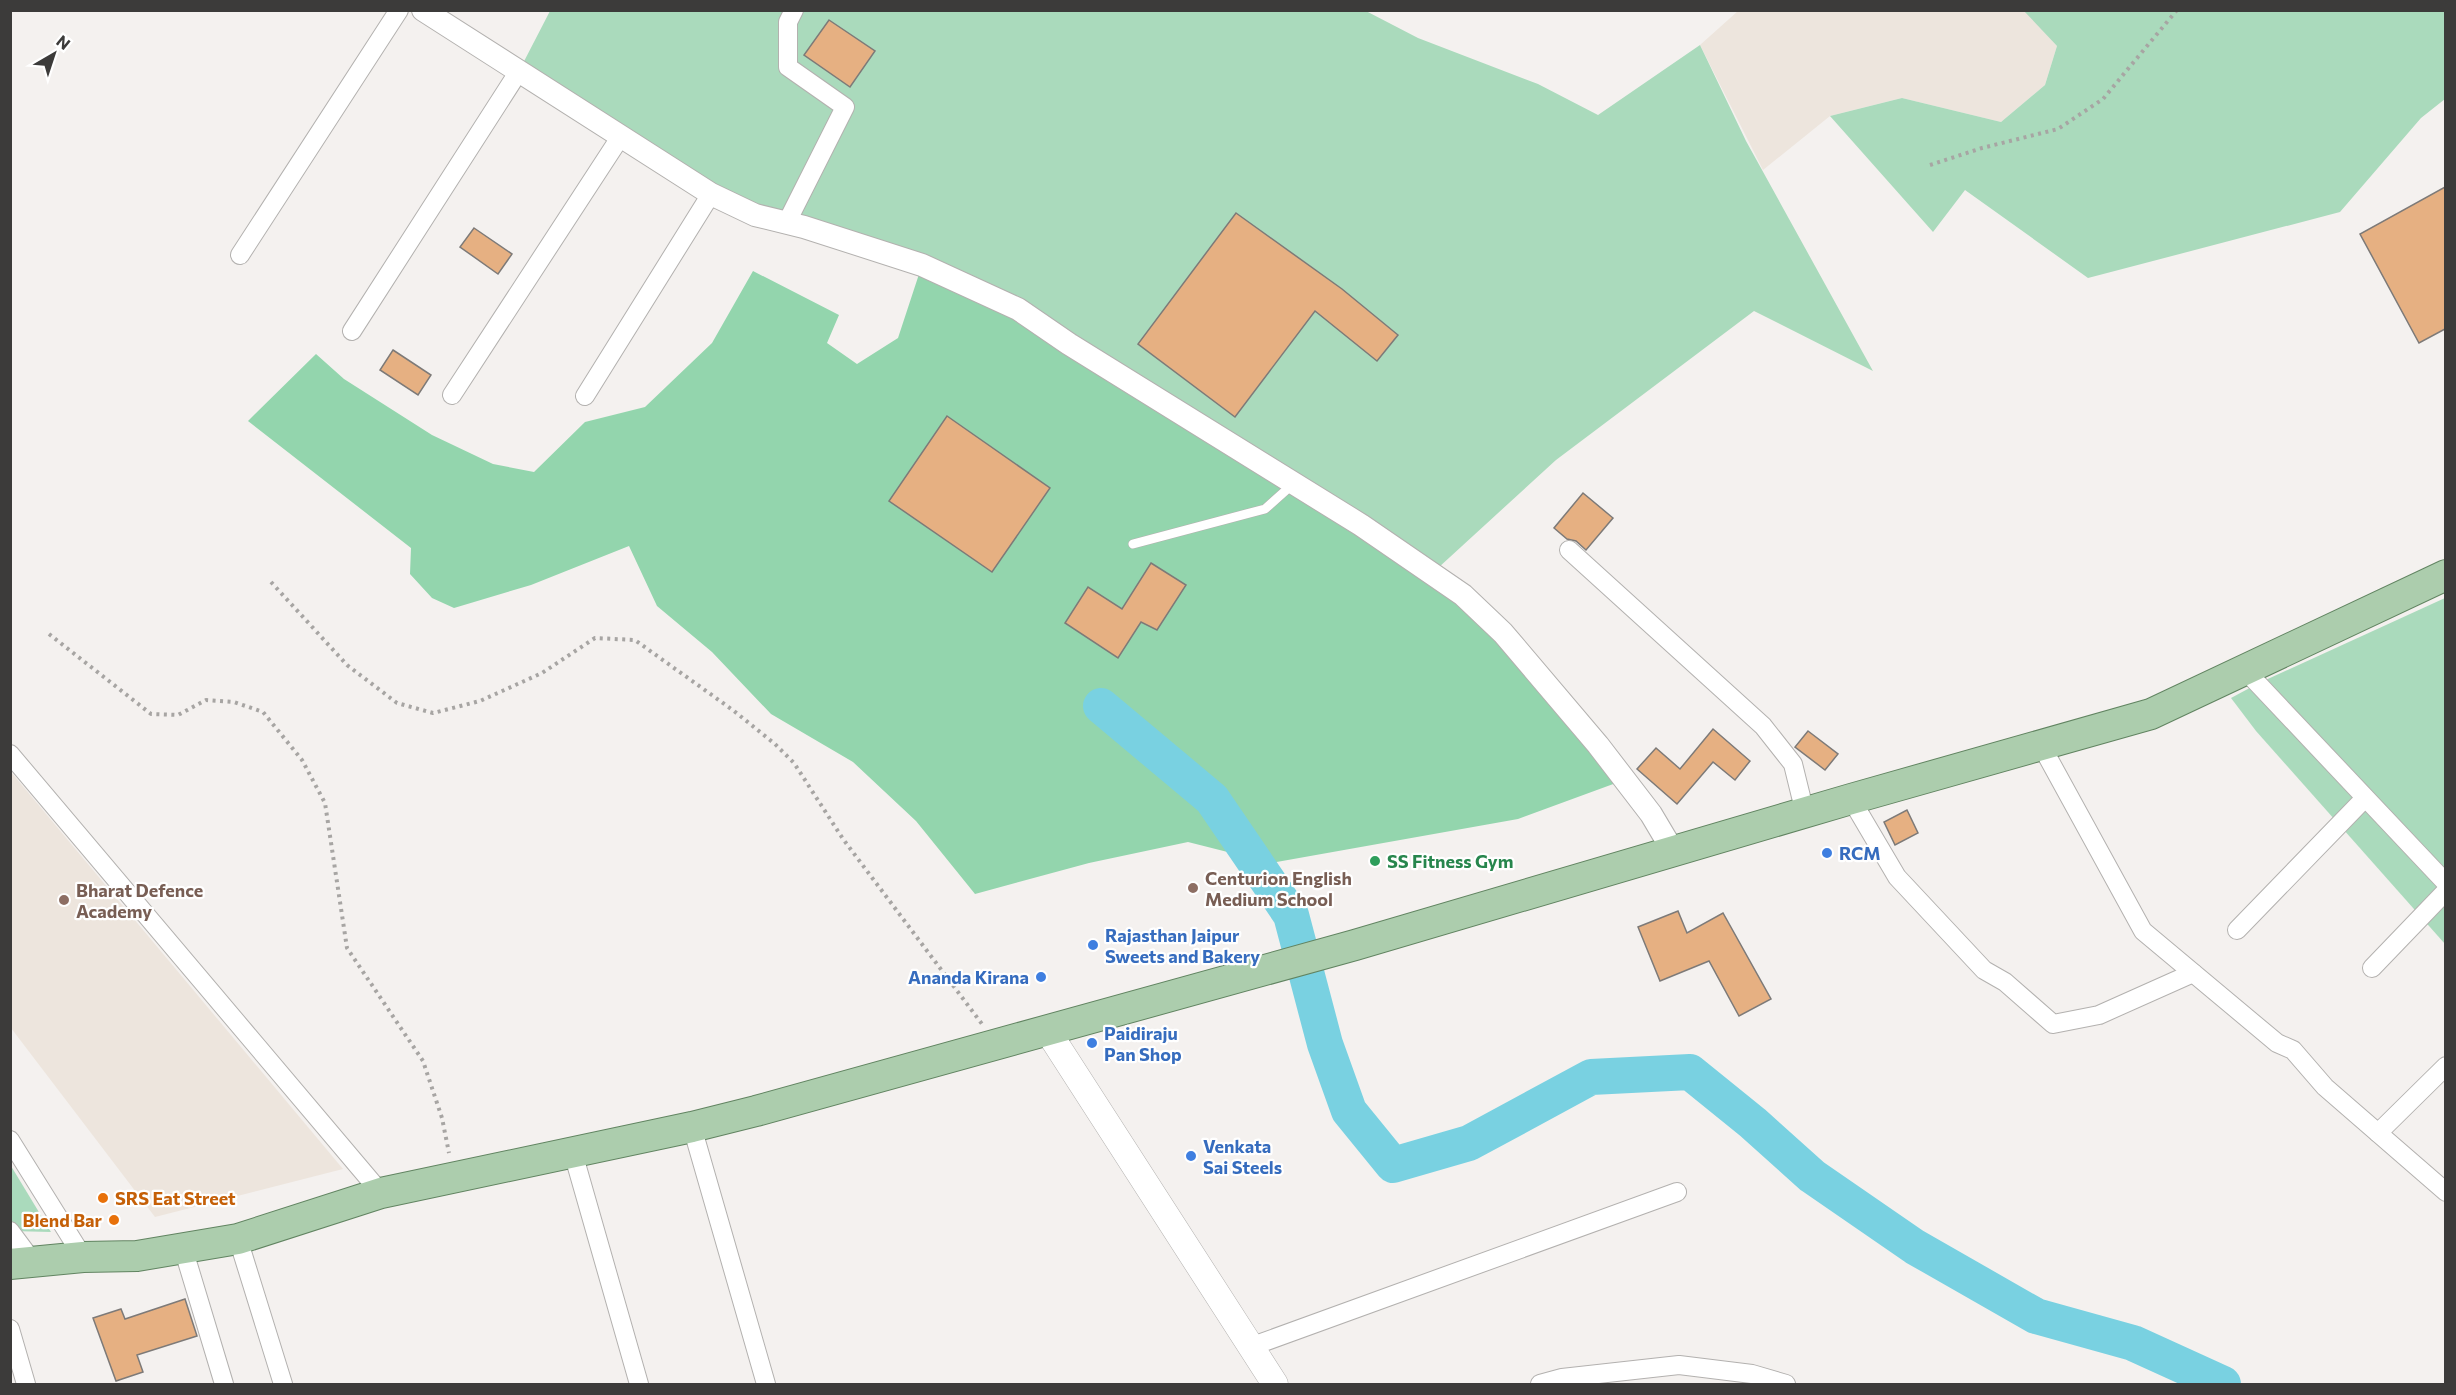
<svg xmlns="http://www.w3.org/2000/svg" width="2456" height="1395" font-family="Commissioner,sans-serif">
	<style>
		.built { fill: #ede5dd }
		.green { fill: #aadabc }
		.forest { fill: #93d5ad }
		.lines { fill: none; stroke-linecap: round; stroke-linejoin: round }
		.river { stroke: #79d1e1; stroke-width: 36 }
		.building { fill: #e6b082; stroke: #7d7a78; stroke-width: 1.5 }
		.service-casing { stroke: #b3b1af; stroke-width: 10 }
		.minor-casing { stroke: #b3b1af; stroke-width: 20 }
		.tertiary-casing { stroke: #b3b1af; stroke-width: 24 }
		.secondary-casing { stroke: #b3b1af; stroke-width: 27 }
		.primary-casing { stroke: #618461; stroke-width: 32 }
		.path { stroke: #a7a5a3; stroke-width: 4; stroke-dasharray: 3 4.5; stroke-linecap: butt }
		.service { stroke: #fff; stroke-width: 9 }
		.minor { stroke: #fff; stroke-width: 18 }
		.tertiary { stroke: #fff; stroke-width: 22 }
		.secondary { stroke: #fff; stroke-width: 26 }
		.primary { stroke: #accdad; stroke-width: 30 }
		.shop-dot { fill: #3f7fe0; stroke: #fff; stroke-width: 2 }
		.leisure-dot { fill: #2e9e5b; stroke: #fff; stroke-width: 2 }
		.education-dot { fill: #8d6e63; stroke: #fff; stroke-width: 2 }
		.food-dot { fill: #e8710a; stroke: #fff; stroke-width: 2 }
		.labels { text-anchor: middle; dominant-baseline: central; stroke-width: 4.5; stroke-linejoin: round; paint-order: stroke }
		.shop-label { font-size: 18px; font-weight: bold; fill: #366cbe; stroke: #fff; text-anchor: start }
		.leisure-label { font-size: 18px; font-weight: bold; fill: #27864d; stroke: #fff; text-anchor: start }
		.education-label { font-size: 18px; font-weight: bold; fill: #785e54; stroke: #fff; text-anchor: start }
		.food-label { font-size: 18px; font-weight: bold; fill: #c56008; stroke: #fff; text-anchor: start }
	</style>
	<rect width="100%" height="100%" fill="#f4f1ef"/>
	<g class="built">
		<path d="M2024,10l33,36 -12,39 -44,37 -99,-24 -72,18 -67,54 -63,-125 38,-34z"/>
		<path d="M10,772h1l332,397 -188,48 -144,-189z"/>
	</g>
	<g class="green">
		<path d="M1364,10l54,28 120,46 60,31 102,-70 46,96 127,230 -119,-60 -198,149 -118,108 -420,-259 -263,-94 -236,-144 31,-60z"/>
		<path d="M2024,11h421v88l-24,19 -81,94 -252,66 -123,-88 -32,42 -103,-116 72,-18 99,24 44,-37 12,-39z"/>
		<path d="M2445,598v346l-189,-213 -25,-33 28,-15z"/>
		<path d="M11,1166l40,66 -40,-1z"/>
	</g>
	<path class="forest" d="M922,265l58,25 483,305 153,188 -98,36 -247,44 -83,-21 -99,21 -114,31 -59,-73 -63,-59 -82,-48 -59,-62 -55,-46 -28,-60 -98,39 -77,23 -22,-10 -22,-24 1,-26 -163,-127 68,-67 28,25 88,56 61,29 41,8 51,-50 60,-15 67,-64 41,-72 86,44 -12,28 30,21 41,-26z"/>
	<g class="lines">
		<path class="river" d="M1101,706l111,93 79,116 34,129 24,67 44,54 76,-22 122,-66 99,-5 63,51 59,53 103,71 121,69 97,27 90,41"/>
	</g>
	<g class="building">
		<path d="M829,20l46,31 -25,36 -46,-32z"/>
		<path d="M2445,187v142l-26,14 -59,-109z"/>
		<path d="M1236,213l106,76 56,46 -21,26 -62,-50 -80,106 -97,-73z"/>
		<path d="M474,228l38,26 -14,20 -38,-27z"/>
		<path d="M393,350l38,25 -13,20 -38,-25z"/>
		<path d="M947,416l103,72 -58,84 -103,-71z"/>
		<path d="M1583,493l30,25 -27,32 -10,-9 -9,-2 -13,-11z"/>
		<path d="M1151,563l35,22 -29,45 -16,-8 -23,36 -53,-35 23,-36 34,22z"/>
		<path d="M1713,729l37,32 -15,19 -22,-18 -36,42 -40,-35 19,-21 24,21z"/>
		<path d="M1808,731l30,23 -13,16 -30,-23z"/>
		<path d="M1907,810l11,23 -23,12 -11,-23z"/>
		<path d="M1678,911l9,22 36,-20 48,86 -32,17 -30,-55 -49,20 -22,-54z"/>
		<path d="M185,1299l12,37 -60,19 6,17 -27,9 -23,-63 28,-9 4,10z"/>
	</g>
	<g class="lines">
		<g class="service-casing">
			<path id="service" d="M1133,544l132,-35 28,-25"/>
		</g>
		<g class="minor-casing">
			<g id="minor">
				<path d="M787,222l58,-115 -57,-40v-45l6,-12"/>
				<path d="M240,255l159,-245"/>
				<path d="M352,331l167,-260"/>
				<path d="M452,395l169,-259"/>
				<path d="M585,396l126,-202"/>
				<path d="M1569,550l194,176 30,38 12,49"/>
				<path d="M2244,669l202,214"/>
				<path d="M2041,745l102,186 134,112 16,7 32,37 121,105"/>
				<path d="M10,754l371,439"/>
				<path d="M1851,799l46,78 87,93 21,12 48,42 46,-9 94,-42"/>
				<path d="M2237,930l128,-132"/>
				<path d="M2372,968l74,-77"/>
				<path d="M692,1127l74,257"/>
				<path d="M2378,1133l68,-67"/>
				<path d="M10,1140l73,117"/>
				<path d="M573,1153l66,231"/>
				<path d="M10,1231l23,31"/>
				<path d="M238,1239l45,145"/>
				<path d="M183,1248l41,136"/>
				<path d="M10,1329l16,55"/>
				<path d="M1250,1347l427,-155"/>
				<path d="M1540,1384l22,-6 117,-13 73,9 34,10"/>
			</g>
		</g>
		<g class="tertiary-casing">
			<path id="tertiary" d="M423,10l288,184 44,21 49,12 118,38 96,44 51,35 292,181 102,70 40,38 95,112 53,69 22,37"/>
		</g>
		<g class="secondary-casing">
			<path id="secondary" d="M1047,1030l228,354"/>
		</g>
		<g class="primary-casing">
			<path id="primary" d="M10,1264l73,-7 54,-1 101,-17 143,-46 311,-66 64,-16 599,-166 496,-146 300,-85 295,-139"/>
		</g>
		<g class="path">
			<path d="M1930,165l52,-17 76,-19 45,-30 74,-89"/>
			<path d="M271,582l76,83 50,38 36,10 47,-12 62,-28 53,-35 40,2 99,71 41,33 19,19 49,76 139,185"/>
			<path d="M49,634l102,80 27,1 28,-15 28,2 29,10 39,48 23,43 22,145 76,113 19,57 7,35"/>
		</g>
		<use href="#service" class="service"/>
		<use href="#minor" class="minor"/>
		<use href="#tertiary" class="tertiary"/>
		<use href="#secondary" class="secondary"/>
		<use href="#primary" class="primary"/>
	</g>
	<g class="shop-dot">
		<circle cx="1827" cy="853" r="6"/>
		<circle cx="1093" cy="945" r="6"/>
		<circle cx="1041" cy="977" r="6"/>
		<circle cx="1092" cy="1043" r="6"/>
		<circle cx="1191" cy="1156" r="6"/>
	</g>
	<circle class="leisure-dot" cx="1375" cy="861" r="6"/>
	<g class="education-dot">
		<circle cx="1193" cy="888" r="6"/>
		<circle cx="64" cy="900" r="6"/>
	</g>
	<g class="food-dot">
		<circle cx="103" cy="1198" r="6"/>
		<circle cx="114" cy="1220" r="6"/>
	</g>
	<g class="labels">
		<g class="shop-label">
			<text x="1839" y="853">RCM</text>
			<text x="1105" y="935">Rajasthan Jaipur<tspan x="1105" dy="21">Sweets and Bakery</tspan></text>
			<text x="1029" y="977" text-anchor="end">Ananda Kirana</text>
			<text x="1104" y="1033">Paidiraju<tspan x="1104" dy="21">Pan Shop</tspan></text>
			<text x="1203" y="1146">Venkata<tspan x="1203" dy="21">Sai Steels</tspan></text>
		</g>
		<g class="leisure-label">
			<text x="1387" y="861">SS Fitness Gym</text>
		</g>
		<g class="education-label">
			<text x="1205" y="878">Centurion English<tspan x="1205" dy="21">Medium School</tspan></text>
			<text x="76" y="890">Bharat Defence<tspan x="76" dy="21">Academy</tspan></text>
		</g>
		<g class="food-label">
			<text x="115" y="1198">SRS Eat Street</text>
			<text x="102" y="1220" text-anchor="end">Blend Bar</text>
		</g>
	</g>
	<rect width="2456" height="1395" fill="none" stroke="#3c3b3a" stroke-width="24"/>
	<g transform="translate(54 54) rotate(39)" stroke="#ffffff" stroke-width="4.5" paint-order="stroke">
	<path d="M0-4.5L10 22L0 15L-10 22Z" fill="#3c3b3a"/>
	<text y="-9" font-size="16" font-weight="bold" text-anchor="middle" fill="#3c3b3a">N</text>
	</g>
</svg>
